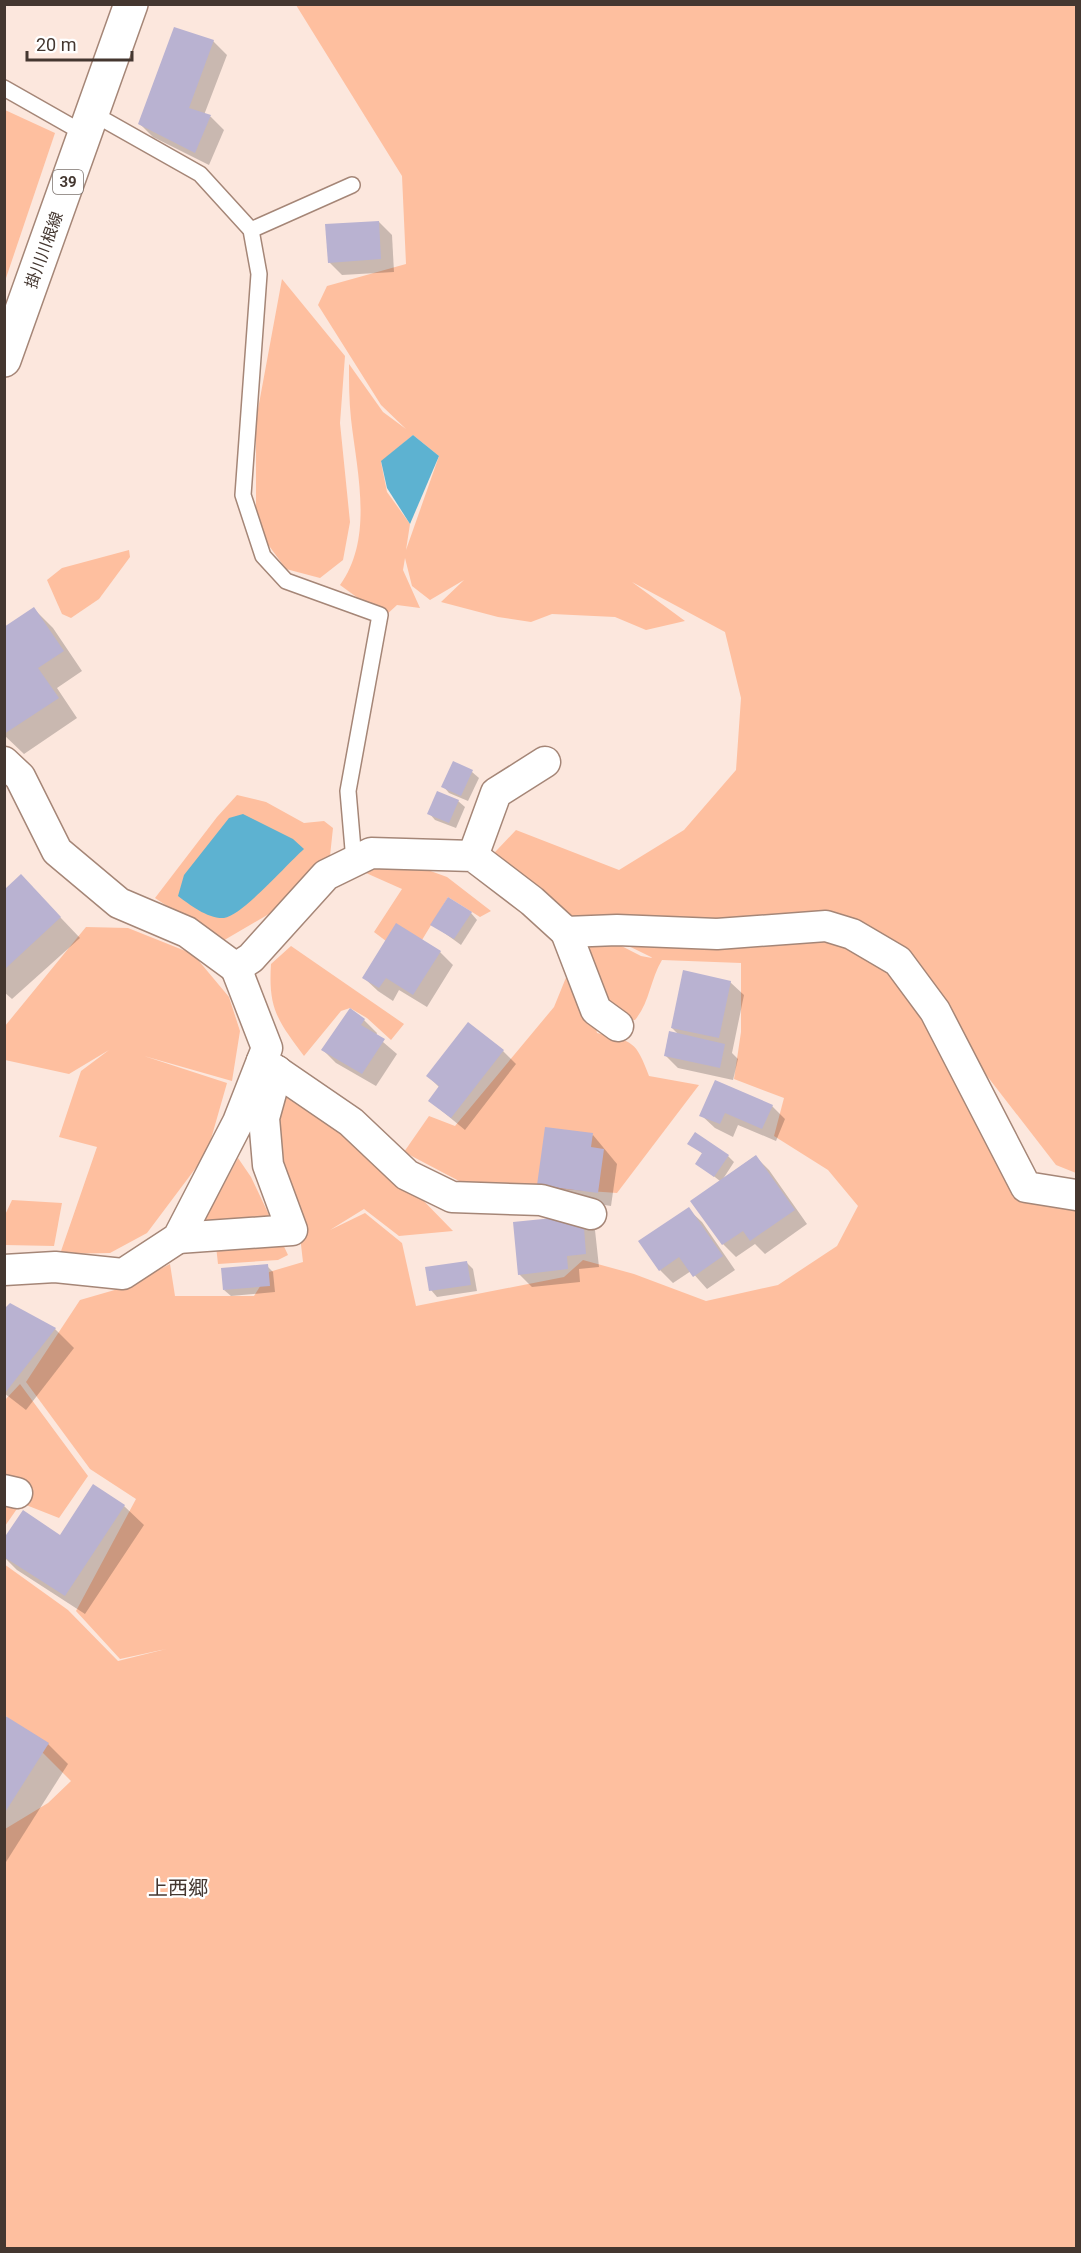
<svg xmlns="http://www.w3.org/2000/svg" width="1081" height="2253" font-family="Roboto,'Noto Sans JP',sans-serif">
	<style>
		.green { fill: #febf9f; fill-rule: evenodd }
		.water { fill: #5db2d1 }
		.shadow { fill: #0003 }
		.building { fill: #b9b2d1 }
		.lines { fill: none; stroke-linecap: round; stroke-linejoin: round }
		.lane-casing { stroke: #a58677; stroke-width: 18 }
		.street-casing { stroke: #a58677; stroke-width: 33 }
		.primary-casing { stroke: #a58677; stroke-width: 36 }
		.lane { stroke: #fff; stroke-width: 15 }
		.street { stroke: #fff; stroke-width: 30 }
		.primary { stroke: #fff; stroke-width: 33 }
		.labels { text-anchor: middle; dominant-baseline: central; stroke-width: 4.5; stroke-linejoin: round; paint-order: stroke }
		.shield { fill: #fff; stroke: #7c736e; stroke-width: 1.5 }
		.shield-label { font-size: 15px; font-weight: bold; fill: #443730 }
		.street-label { font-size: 16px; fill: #443730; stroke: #fff }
		.quarter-label { font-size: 20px; fill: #443730; stroke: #fff }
	</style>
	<rect width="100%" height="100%" fill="#fce7dd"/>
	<g class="green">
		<path d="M296,5h780v1168l-20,-8 -154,-199 124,221 50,8v1053h-1071v-419l43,-26 23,-22 -66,-66 -1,-151 64,46 50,51 48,-12 -46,10 -44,-48 60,-112 -46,-30 -64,-87 54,-82 45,-13 45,-23 5,32h79l15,-24 34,-10 -3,-26 -31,-105 20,-47 126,108 38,39 -54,5 -35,-27 -34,21 35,-17 37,30 14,63 148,-29 19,-17 51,14 72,27 72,-16 59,-39 21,-40 -30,-36 -54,-34 10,-38 -50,-19 7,-47v-69l-79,-3c-12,20 -12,42 -27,60l-28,-1 -11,-33 -2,-25 -20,-29 -94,-64 36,-38 103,40 65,-40 52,-60 5,-72 -16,-66 -93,-50 53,39 -39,9 -31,-13 -63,-3 -21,8 -33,-5 -57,-15 23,-22 -34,20 -18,-14 -7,-28 -2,12 17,38 -23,-3 -13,12 -44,-32c34,-47 17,-113 11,-166 -2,-18 -2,-37 -2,-55l34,48 23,17 -25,-24 -63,-100 9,-19 79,-22 -4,-88zM413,435l26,21 -33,94 4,-26 -23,-32 -6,-30zM598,931l53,26 1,1 -11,-2 -45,-23z"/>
		<path d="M5,110l50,23 -50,148z"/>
		<path d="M282,279l63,77 -5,67 10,99 -7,38 -23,18 -34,-9 -30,-41v-108z"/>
		<path d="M129,550l1,7 -31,42 -28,19 -9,-4 -15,-34 15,-12z"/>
		<path d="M237,795l29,7 38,21 20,-2 9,7 -3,28 -44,48 -65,38 -66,-44 62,-81z"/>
		<path d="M403,861l44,16 44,34 -11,6 -32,-20 -26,43 -36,1 -12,-9 28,-43 -45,-20z"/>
		<path d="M86,927l42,1 65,26 36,43 11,34 -8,50 -88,-25 83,27 -20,70 -60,80 -37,20 -50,1 37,-107 -38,-10 22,-66 28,-21 -40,24 -64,-14v-34z"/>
		<path d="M291,946l113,78 -13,16 -24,-22 -17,-10 -9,3 -37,45c-26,-35 -36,-47 -33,-92z"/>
		<path d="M574,958l11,17 12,58c36,8 39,8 52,43l50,9 -82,108 -156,-11 -57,-30 25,-36 26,10 99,-119z"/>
		<path d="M238,1158l13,19 37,78 -10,5 -60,4 -3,-27 -14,-10z"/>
		<path d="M12,1200l50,3 -8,43 -49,-1v-30z"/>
		<path d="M20,1384l68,92 -29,42 -38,-15 -16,23v-126z"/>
	</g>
	<g class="water">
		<path d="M413,435l26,21 -29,68 -23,-36 -6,-27z"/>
		<path d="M243,814l50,25 11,10c-17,15 -62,67 -80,69 -16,1 -34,-13 -46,-22l6,-21 45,-57z"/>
	</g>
	<g class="shadow">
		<path d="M213,41l14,14 -23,60 7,2 13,13 -15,35 -56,-28 -13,-13z"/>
		<path d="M379,222l13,13 2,37 -52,3 -13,-13z"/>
		<path d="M34,609l19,19 29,43 -25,17 20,30 -53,36 -20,-19v-106z"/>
		<path d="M454,763l18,9 7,6 -11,23 -19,-8 -6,-7z"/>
		<path d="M458,801l7,6 -9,21 -21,-8 -6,-7z"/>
		<path d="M21,876l59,62 -68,61 -8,-7v-101z"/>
		<path d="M471,913l6,7 -16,25 -29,-21z"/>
		<path d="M440,952l13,13 -26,42 -28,-17 -6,11 -15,-10 -14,-13z"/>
		<path d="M730,982l14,13 -12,58 6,6 -5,21 -55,-12 -13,-13 15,-19 -8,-8z"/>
		<path d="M364,1020l13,13 -1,3 21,18 -21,32 -40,-23 -13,-13z"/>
		<path d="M503,1051l13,13 -51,66 -35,-29 10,-13 -12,-12z"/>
		<path d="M772,1106l13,13 -9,22 -38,-16 -5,12 -18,-9 -14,-13z"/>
		<path d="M593,1135l24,29 -6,42 -59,-9 -14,-13z"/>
		<path d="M689,1143l39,13 6,6 -11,17 32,-23 14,14 38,54 -42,30 -10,-10 -19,13 -13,-13 -31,-43 28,-20 -23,-18 6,-9z"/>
		<path d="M688,1209l14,13 33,48 -28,19 -16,-18 -18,12 -13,-13z"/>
		<path d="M582,1217l13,13 4,37 -20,2 1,13 -48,5 -13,-13z"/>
		<path d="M467,1263l6,6 4,22 -40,6 -6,-7z"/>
		<path d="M267,1266l6,6 2,20 -44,4 -7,-6z"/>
		<path d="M10,1305l45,24 19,19 -48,62 -22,-17v-82z"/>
		<path d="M124,1506l20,19 -59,89 -68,-44 -13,-13v-16l57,-4z"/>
		<path d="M4,1717l44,27 20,20 -62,98z"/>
	</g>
	<g class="building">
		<path d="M174,27l40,13 -25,68 22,7 -16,38 -57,-29z"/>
		<path d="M379,221l2,38 -53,4 -3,-39z"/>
		<path d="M34,607l30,44 -26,17 21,30 -55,36v-107z"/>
		<path d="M453,761l20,9 -12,26 -20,-9z"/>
		<path d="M437,791l22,9 -10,23 -22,-9z"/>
		<path d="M21,874l40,43 -56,52v-80z"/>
		<path d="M448,897l24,15 -18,27 -24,-14z"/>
		<path d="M396,923l45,28 -28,44 -27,-17 -7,10 -17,-10z"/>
		<path d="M683,970l48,11 -12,57 -48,-10z"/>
		<path d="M350,1008l15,11 -4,6 24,14 -23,35 -41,-24z"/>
		<path d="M468,1022l36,28 -53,68 -23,-17 11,-15 -13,-10z"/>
		<path d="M669,1031l56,13 -5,24 -56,-12z"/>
		<path d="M715,1080l58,25 -11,24 -37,-16 -5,11 -21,-8z"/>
		<path d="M545,1127l48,6 -2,14 13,2 -6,44 -61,-8z"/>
		<path d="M695,1132l34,23 -15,22 -19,-13 7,-11 -15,-9z"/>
		<path d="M756,1155l39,55 -45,31 -7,-10 -21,14 -32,-44z"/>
		<path d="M689,1207l34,49 -30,21 -14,-20 -20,14 -21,-30z"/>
		<path d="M583,1215l3,39 -19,2 1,13 -50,6 -5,-53z"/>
		<path d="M467,1261l4,24 -42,6 -4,-24z"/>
		<path d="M268,1264l2,22 -47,4 -2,-22z"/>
		<path d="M10,1303l46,25 -51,65v-85z"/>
		<path d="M93,1484l32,21 -60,91 -61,-39v-19l19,-28 37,25z"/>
		<path d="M4,1715l45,28 -45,71z"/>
	</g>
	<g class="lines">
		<g class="lane-casing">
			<g id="lane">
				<path d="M4,88l81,46"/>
				<path d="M92,113l108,61 51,56 8,44 -16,221 20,61 23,25 94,34 -32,176 6,70"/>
				<path d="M251,230l101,-45"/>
			</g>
		</g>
		<g class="street-casing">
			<g id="street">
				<path d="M4,762l16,15 37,74 62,52 68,29 49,36 15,-10 75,-83 45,-22 102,3 59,45 34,31 51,-2 100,4 109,-8 26,8 46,27 37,50 91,176 50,8"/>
				<path d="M473,856l23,-63 49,-31"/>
				<path d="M566,932l30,78 22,16"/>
				<path d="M262,1061l89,61 56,53 45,22 89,3 50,14"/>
				<path d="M178,1238l114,-8 -24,-65 -4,-47 13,-47"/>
				<path d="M4,1270l51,-3 68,7 55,-36 60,-116 29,-74 -31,-80"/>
				<path d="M4,1490l13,3"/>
			</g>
		</g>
		<g class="primary-casing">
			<path id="primary" d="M4,360l127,-356"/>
		</g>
		<use href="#lane" class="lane"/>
		<use href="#street" class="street"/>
		<use href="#primary" class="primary"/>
	</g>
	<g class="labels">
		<rect class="shield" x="53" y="170" width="30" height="24" rx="4.5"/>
		<g class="shield-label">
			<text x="68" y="182">39</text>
		</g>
		<g class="street-label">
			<text transform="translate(44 250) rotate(-70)">掛川川根線</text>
		</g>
		<g class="quarter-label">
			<text x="178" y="1888">上西郷</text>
		</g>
	</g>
	<rect width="1081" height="2253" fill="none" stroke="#443730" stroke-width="12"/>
	<path d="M27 51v9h105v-9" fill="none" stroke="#443730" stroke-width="3"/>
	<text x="36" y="51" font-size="18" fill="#443730" stroke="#ffffff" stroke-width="4.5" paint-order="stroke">20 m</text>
</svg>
